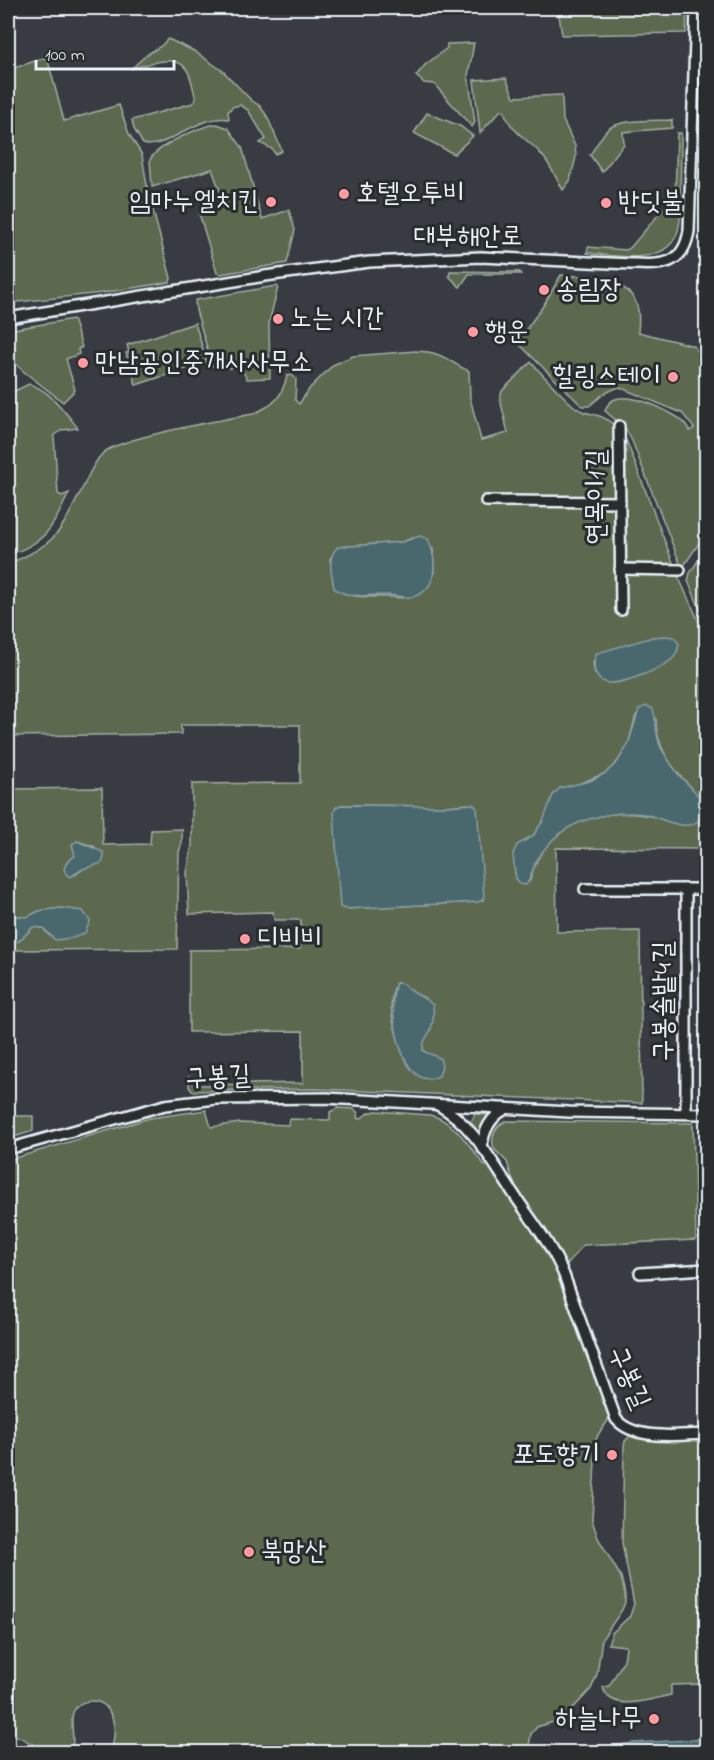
<svg xmlns="http://www.w3.org/2000/svg" width="714" height="1760" font-family="'Indie Flower','Poor Story',sans-serif">
	<style>
		.green { fill: #5d6950; stroke: #a2ada4; stroke-width: 1.5; fill-rule: evenodd }
		.water { fill: #4a676d; stroke: #899ea5; stroke-width: 1.5 }
		.lines { fill: none; stroke-linecap: round; stroke-linejoin: round }
		.minor-casing { stroke: #e8f1f8; stroke-width: 14 }
		.minor { stroke: #2a2d2e; stroke-width: 9 }
		.poi-dot { fill: #ff9aa2; stroke: #2a2d2e; stroke-width: 2 }
		.labels { text-anchor: middle; dominant-baseline: central; stroke-width: 6; stroke-linejoin: round; paint-order: stroke }
		.poi-label { font-size: 27px; fill: #e8f1f8; stroke: #2a2d2e; text-anchor: start }
		.street-label { font-size: 27px; fill: #e8f1f8; stroke: #2a2d2e }
	</style>
	<rect width="100%" height="100%" fill="#383c42"/>
	<filter id="ink" filterUnits="userSpaceOnUse"><feTurbulence type="fractalNoise" baseFrequency=".0167" numOctaves="2"/><feDisplacementMap in="SourceGraphic" scale="12" xChannelSelector="R" yChannelSelector="G"/><feConvolveMatrix kernelMatrix="1 2 1 2 8 2 1 2 1" color-interpolation-filters="sRGB"/></filter>
	<g filter="url(#ink)">
		<g class="green">
			<path d="M558,8h129l-1,25 -124,2z"/>
			<path d="M168,39l26,12 29,20 28,29 9,6 7,10 15,35 -7,3 -3,-5 -12,-6 6,-4 -18,-29 -8,-5 -8,2 -4,5 1,7c-33,-5 -62,32 -86,25l-9,-15 -2,-9 61,-17 3,-4c-3,-9 -4,-21 -9,-29 -10,-17 -41,-6 -56,-1l15,-14 15,-9z"/>
			<path d="M474,43l-6,32 7,47 -3,5 -38,-43 -10,-1 -8,-7 9,-11 22,-17v-4z"/>
			<path d="M47,57l17,64 55,-16 10,29 13,21 6,37 23,86 -1,4 -68,11 -94,10v-233z"/>
			<path d="M506,78l8,19 48,-2 1,25 12,26 1,11 -6,24 -7,9c-7,-12 -13,-26 -22,-36 -15,-17 -29,-20 -37,-43l-3,-1 -21,23 -6,-53z"/>
			<path d="M427,113l33,13 13,10 -19,18 -40,-21z"/>
			<path d="M704,114h2v82h-5z"/>
			<path d="M672,120v8l-49,4 1,12 -22,28 -12,-17c5,-7 10,-17 16,-24 12,-13 49,-10 66,-11z"/>
			<path d="M217,124l11,4 14,19 20,72 27,-9 6,20 -8,33 -66,11 -4,-1 -18,-60 26,-8 -13,-36 -60,18 -2,-27c6,-14 51,-34 67,-36z"/>
			<path d="M677,133h4l-1,86c-3,50 -58,37 -93,34l1,-6 38,3 4,-2 35,-41 4,1 6,-8z"/>
			<path d="M450,271l70,1 1,2h-52l-9,13 -11,-11z"/>
			<path d="M561,275l56,3c2,9 11,12 16,19 7,10 6,24 5,35l56,14 3,5 9,4v178l-23,34 -2,-1 -49,-125 -7,-13 -20,-17c7,-29 57,-3 72,6 6,3 10,9 13,14l4,-3 -12,-15 -63,-26 -14,6 -16,13h-7l-65,-64 26,-36z"/>
			<path d="M276,286l2,1 -9,36 1,55 -23,1 -6,-11c-11,-3 -22,6 -29,-3l-16,-55 -1,-10z"/>
			<path d="M73,319l9,28 -4,2 1,5 -13,5 9,31 -12,12 -40,-31 -15,-15v-26z"/>
			<path d="M195,323l12,39 -71,23 -10,-32 3,-1 -2,-7z"/>
			<path d="M416,351c29,1 30,10 53,20l1,27 11,42 27,-7 -8,-34 2,-8 29,-29c14,15 28,31 43,44 7,6 13,7 22,9 14,3 24,15 31,27l51,134 28,61v212l-150,-1 1,84 83,-1 2,172 -326,-14 -124,2 -3,-4v-10l10,8 104,-2v-52l-114,1v-82l111,-1 1,-29h-27l-1,-8 -84,2 -2,-41 5,-27v-62l108,-1v-58h-119v9l-173,2v-172c51,-21 52,-32 76,-79 5,-11 10,-23 19,-32 16,-16 123,-34 150,-39 22,-10 28,-15 34,-38l5,-1 4,4 -1,21 4,4 11,-16 23,-23 20,-9zM412,538l21,11 1,25 -32,24c-22,-4 -50,4 -68,-10l-4,-29 8,-12 64,-5zM597,653l60,16 -44,14 -18,-9 -2,-11zM636,715l20,4c0,28 16,50 36,69l-15,36c-55,-23 -133,-10 -147,57l-10,3 -4,-6 -2,-12 11,-26 8,-4 10,-15 33,-36 30,-12 12,-12 10,-16zM468,804l15,96 -6,2 -132,7 -4,-104 105,1zM396,983l8,1 5,7 16,7 6,31 -9,14 1,7 5,4 6,1 -31,-1c-7,-23 -18,-47 -7,-71z"/>
			<path d="M29,384c20,5 36,28 49,44l-16,2 -8,6 4,58 4,2 7,-3c-17,35 -22,49 -61,62v-161z"/>
			<path d="M706,548v75l-18,-42 2,-8z"/>
			<path d="M102,788l1,57 47,-1 1,-14 31,-1v14l-3,9 -2,97 -169,1v-8l11,-1 14,-14 10,1c11,15 14,10 29,10l-11,-30 -22,3 -12,6 -12,-1 -3,-6 -4,-1v-120zM77,841l18,6 -12,22 -8,6 -8,-13 8,-6z"/>
			<path d="M338,1108l16,1 4,4 -1,5 3,1 8,-6 8,-2 54,4c25,6 40,32 55,51l3,-2 61,89 17,34 43,130c-2,9 -10,12 -13,23l-4,80 6,18 23,39 4,17v8l-3,8 -20,29 -5,35 -6,15 -28,30 -26,8 -6,7 -2,13 -15,5h-403c4,-15 6,-30 -4,-44 -9,-11 -29,-9 -34,5 -4,9 5,36 -5,39 -3,2 -6,0 -9,0 -24,0 -31,-16 -51,-18v-574l142,-42 56,-8 5,17 29,-4 48,2 1,-6 41,1v-8z"/>
			<path d="M475,1114l12,1 2,1 -8,19 -9,-6 -2,-5z"/>
			<path d="M8,1116h25v15l-25,8z"/>
			<path d="M506,1121l187,2 3,117 -113,5 -17,21 -50,-75 -9,-29 -13,-13c-4,-12 1,-23 12,-28z"/>
			<path d="M631,1435l30,4 45,-1v246l-35,1v10c-19,4 -62,19 -68,-8l6,-1 15,-26 2,-13 -1,-1 -17,-2 4,-11 18,-17 4,-12 -12,-61 2,-97 1,-5z"/>
		</g>
		<g class="water">
			<path d="M420,536l8,3c9,20 11,53 -17,58 -9,1 -18,-2 -27,-2 -18,0 -35,4 -50,-7 -2,-14 -8,-31 4,-41l64,-5z"/>
			<path d="M665,636l9,1 5,7c-1,5 -2,9 -5,13 -9,11 -47,25 -61,26 -19,1 -22,-16 -16,-30l56,-16z"/>
			<path d="M647,706l6,3c4,13 2,27 8,39 5,9 12,19 18,27 9,11 35,28 20,45 -14,14 -40,-4 -56,-6 -16,-2 -35,0 -50,4 -25,6 -43,20 -56,42 -5,8 -5,18 -11,25l-6,-1 -4,-6 -2,-12 -1,-12 4,-9 16,-9 10,-15 10,-26 7,-7 30,-7 16,-8 12,-12 10,-16 11,-36z"/>
			<path d="M473,804l4,4 7,88 -1,4 -5,2 -133,7 -5,-2 -6,-95 2,-5 5,-2 105,1z"/>
			<path d="M77,841l26,11 1,5 -2,6 -19,6 -13,8 -3,-2 -3,-6 3,-7 8,-6 -3,-12z"/>
			<path d="M61,908l22,3 7,10 -5,12 -13,5 -17,2 -12,-12 -10,-1 -14,14 -11,1v-33l4,1 3,6 12,1 12,-6z"/>
			<path d="M396,983l8,1c8,10 19,12 29,21 1,9 1,17 -3,26 -4,8 -8,11 -7,20l17,7 2,8 -3,10c-3,1 -6,3 -9,3 -31,2 -43,-74 -34,-96z"/>
			<path d="M706,1739v13h-136l63,-9z"/>
		</g>
		<g class="lines">
			<g class="minor-casing">
				<g id="minor">
					<path d="M8,318l257,-42 104,-14 112,-5 150,7c30,1 52,3 58,-33l7,-223"/>
					<path d="M619,426l2,184"/>
					<path d="M486,501l134,1"/>
					<path d="M620,569l60,1"/>
					<path d="M585,889h121"/>
					<path d="M686,889v224"/>
					<path d="M438,1105c34,18 54,57 75,88 18,27 39,52 51,82l52,144c18,22 64,16 90,15"/>
					<path d="M482,1148c1,-17 9,-32 24,-39"/>
					<path d="M8,1149l157,-44 51,-6 110,-1 243,14 137,2"/>
					<path d="M640,1273l66,-4"/>
				</g>
			</g>
			<use href="#minor" class="minor"/>
		</g>
	</g>
	<g class="poi-dot">
		<circle cx="344" cy="194" r="6"/>
		<circle cx="271" cy="202" r="6"/>
		<circle cx="606" cy="203" r="6"/>
		<circle cx="544" cy="290" r="6"/>
		<circle cx="278" cy="319" r="6"/>
		<circle cx="473" cy="332" r="6"/>
		<circle cx="83" cy="363" r="6"/>
		<circle cx="673" cy="377" r="6"/>
		<circle cx="245" cy="939" r="6"/>
		<circle cx="612" cy="1455" r="6"/>
		<circle cx="249" cy="1552" r="6"/>
		<circle cx="654" cy="1719" r="6"/>
	</g>
	<g class="labels">
		<g class="poi-label">
			<text x="356" y="194">호텔오투비</text>
			<text x="259" y="202" text-anchor="end">임마누엘치킨</text>
			<text x="618" y="203">반딧불</text>
			<text x="556" y="290">송림장</text>
			<text x="290" y="319">노는 시간</text>
			<text x="485" y="332">행운</text>
			<text x="95" y="363">만남공인중개사사무소</text>
			<text x="661" y="377" text-anchor="end">힐링스테이</text>
			<text x="257" y="939">디비비</text>
			<text x="600" y="1455" text-anchor="end">포도향기</text>
			<text x="261" y="1552">북망산</text>
			<text x="642" y="1719" text-anchor="end">하늘나무</text>
		</g>
		<g class="street-label">
			<text x="468" y="237">대부해안로</text>
			<text transform="translate(597 497) rotate(-90)">연목이1길</text>
			<text transform="translate(664 1001) rotate(-90)">구봉솔밭4길</text>
			<text transform="translate(218 1078) rotate(-3)">구봉길</text>
			<text transform="translate(628 1378) rotate(66)">구봉길</text>
		</g>
	</g>
	<rect width="714" height="1760" fill="none" stroke="#2a2d2e" stroke-width="30"/>
	<rect x="15" y="15" width="684" height="1730" fill="none" stroke="#e8f1f8" stroke-width="2" filter="url(#ink)"/>
	<path d="M36 60v9h138v-9" fill="none" stroke="#e8f1f8" stroke-width="3"/>
	<text x="45" y="60" font-size="18" fill="#e8f1f8" stroke="#2a2d2e" stroke-width="4.5" paint-order="stroke">100 m</text>
</svg>
